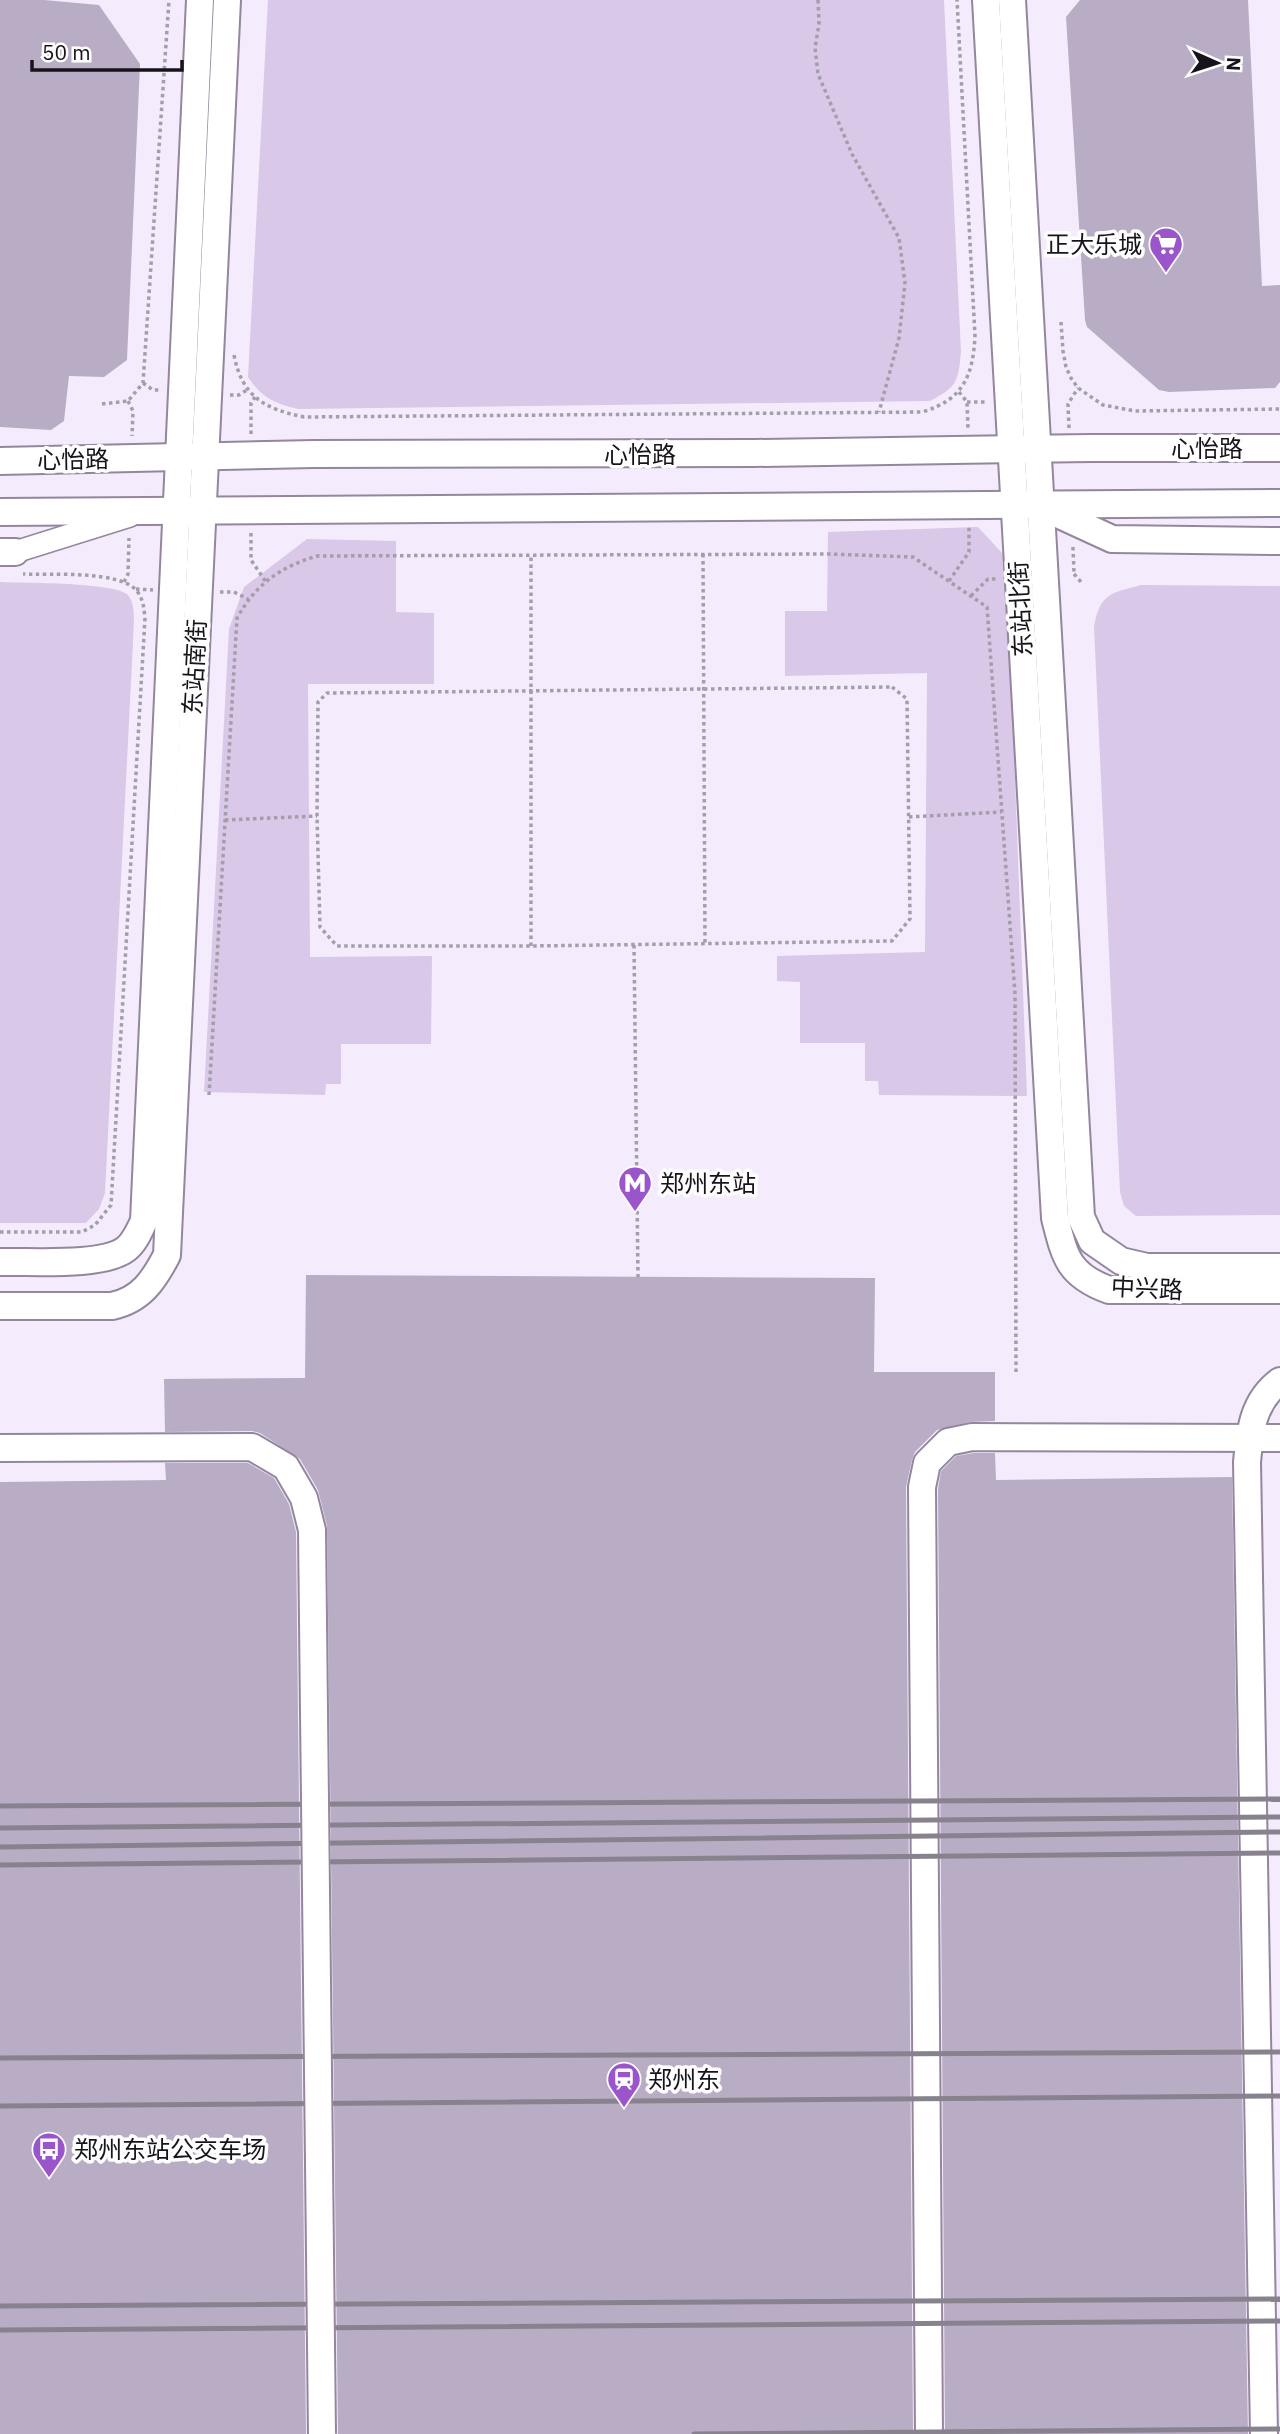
<svg xmlns="http://www.w3.org/2000/svg" width="1280" height="2434" font-family="'IBM Plex Sans','Noto Sans SC',sans-serif">
	<style>
		.green { fill: #d9c8e8 }
		.building { fill: #b9acc5 }
		.lines { fill: none; stroke-linecap: round; stroke-linejoin: round }
		.minor-casing { stroke: #93869e; stroke-width: 24 }
		.tertiary-casing { stroke: #93869e; stroke-width: 30 }
		.path { stroke: #a49daa; stroke-width: 3.5; stroke-dasharray: 3.5 3.5; stroke-linecap: butt }
		.minor { stroke: #fff; stroke-width: 21 }
		.tertiary { stroke: #fff; stroke-width: 26 }
		.rail { stroke: #88828e; stroke-width: 5 }
		.tertiary-bridge-casing { stroke: #93869e; stroke-width: 30; stroke-linecap: butt }
		.tertiary-bridge { stroke: #fff; stroke-width: 26 }
		.labels { text-anchor: middle; dominant-baseline: central; stroke-width: 7; stroke-linejoin: round; paint-order: stroke }
		.poi-label { font-size: 24px; fill: #17131b; stroke: #fdfdfd; text-anchor: start }
		.street-label { font-size: 24px; fill: #17131b; stroke: #fdfdfd }
	</style>
	<rect width="100%" height="100%" fill="#f4ecfc"/>
	<g class="green">
		<path d="M268,0h676l17,352c-3,30 -4,35 -31,49l-632,8c-24,-6 -36,-11 -50,-32z"/>
		<path d="M978,527l25,27 9,146 15,396 -148,-1 -1,-14h-13v-38h-65v-61l-23,-1v-25l148,-4 2,-279 -142,3v-65h42l1,-79z"/>
		<path d="M307,539l89,2v71l38,1v71h-126l2,273 122,-1 -1,88h-90v40h-15l-1,11 -121,-3 25,-463 15,-42z"/>
		<path d="M0,582c22,1 115,0 128,13 9,10 5,35 5,48l-28,550 -6,16 -13,14h-86z"/>
		<path d="M1141,585l139,1v629l-144,1 -12,-10 -4,-14 -26,-565c6,-34 17,-34 47,-42z"/>
	</g>
	<g class="building">
		<path d="M0,0h44l55,5 41,59 -13,296 -23,17 -35,-1 -5,45 -13,9 -51,-3z"/>
		<path d="M1080,0h168l14,286 18,-1v97l-5,6 -106,4 -10,-2 -72,-63 -2,-7 -19,-303z"/>
		<path d="M306,1275l569,3 -1,94h121v49l-26,1 -32,8 -22,22 -3,8 -6,27 7,947h-575l-11,-908 -9,-36 -18,-31 -40,-26 -8,-2 -87,1 -1,-53 141,-1z"/>
		<path d="M974,1453h21l1,27 236,-3 16,957h-303l-7,-945 3,-18 15,-15z"/>
		<path d="M165,1463h83l26,15 15,26 7,28 10,902h-306v-952l166,-2z"/>
	</g>
	<g class="lines">
		<g class="minor-casing">
			<path id="minor" d="M15,552l115,-36"/>
		</g>
		<g class="tertiary-casing">
			<g id="tertiary">
				<path d="M986,0l69,1218c10,39 13,57 54,72h171"/>
				<path d="M1012,0l69,1217 11,24 29,20 26,6h133"/>
				<path d="M0,461l314,-7 441,-1 336,-5h189"/>
				<path d="M1049,510l63,29 168,2"/>
				<path d="M0,512l1280,-9"/>
				<path d="M0,552h15"/>
				<path d="M0,1262c30,-1 103,5 126,-13 9,-7 13,-18 18,-28l56,-1221"/>
				<path d="M0,1306h112c29,-6 42,-26 55,-51l60,-1255"/>
				<path d="M929,2434l-7,-947 5,-24 21,-21 24,-5 308,1"/>
				<path d="M1264,2434l-17,-972c3,-32 6,-61 33,-81"/>
			</g>
		</g>
		<g class="path">
			<path d="M818,0l1,24 -4,24 3,26 34,80 47,84 6,45 -6,55 -20,74"/>
			<path d="M1061,322l2,29 3,16 5,11 7,10 25,17 32,6 145,-2"/>
			<path d="M234,355c8,42 31,54 70,62l618,-5c41,-12 51,-36 53,-76l-18,-336"/>
			<path d="M143,383l10,7h6"/>
			<path d="M959,392l8,10 1,26"/>
			<path d="M230,395h9l8,-5"/>
			<path d="M128,401l5,10 -1,25"/>
			<path d="M967,402h19"/>
			<path d="M102,404l26,-3 15,-18 26,-383"/>
			<path d="M1069,428l-1,-24 10,-16"/>
			<path d="M251,434v-31l4,-6"/>
			<path d="M251,533v27l15,22"/>
			<path d="M1073,547l1,26"/>
			<path d="M703,554l2,390"/>
			<path d="M1074,574l8,9"/>
			<path d="M949,581l20,-29v-25"/>
			<path d="M124,582l4,-8 1,-36"/>
			<path d="M136,589l17,1"/>
			<path d="M220,592h14l14,7"/>
			<path d="M971,596l17,-17h9"/>
			<path d="M892,687l15,12 3,220 -18,22 -361,5h-194l-17,-19 -3,-111 1,-114 9,-9z"/>
			<path d="M909,817l92,-5"/>
			<path d="M225,820l92,-4"/>
			<path d="M634,945l4,332"/>
			<path d="M531,946v-392"/>
			<path d="M209,1095l28,-477c19,-34 43,-51 80,-62l510,-2 86,3 74,50 28,387 1,378"/>
			<path d="M0,1232h82l13,-7 16,-20 34,-587c-1,-10 -2,-19 -8,-27 -17,-21 -88,-16 -114,-17"/>
		</g>
		<use href="#minor" class="minor"/>
		<use href="#tertiary" class="tertiary"/>
		<g class="rail">
			<path d="M0,1806l1280,-7"/>
			<path d="M0,1828l1280,-11"/>
			<path d="M0,1847l1280,-15"/>
			<path d="M0,1865l1280,-12"/>
			<path d="M0,2058l1280,-6"/>
			<path d="M0,2106l1280,-10"/>
			<path d="M0,2306l1280,-7"/>
			<path d="M0,2330l1280,-9"/>
			<path d="M694,2434l586,-5"/>
		</g>
		<g class="tertiary-bridge-casing">
			<path id="tertiary-bridge" d="M0,1448l252,-1 34,20 18,31 8,32 10,904"/>
		</g>
		<use href="#tertiary-bridge" class="tertiary-bridge"/>
	</g>
	<defs>
		<g id="supermarket-pin" transform="scale(1.75)"><path d="M0 17L-7.5 6A9.5 9.5 0 1 1 7.5 6Z" fill="#9a55ca" stroke="#fdfdfd"/><path d="M-6-5.5h2.5l.6 2H6L4.5 2H-2.5L-4.4-4H-6ZM-1.5 3.2a1.3 1.3 0 1 0 .1 0ZM3 3.2a1.3 1.3 0 1 0 .1 0Z" fill="#fff"/></g>
		<g id="metro-pin" transform="scale(1.75)"><path d="M0 17L-7.5 6A9.5 9.5 0 1 1 7.5 6Z" fill="#9a55ca" stroke="#fdfdfd"/><path d="M-5.5 5V-5H-3L0 0L3-5H5.5V5H3V-.5L0 4L-3-.5V5Z" fill="#fff"/></g>
		<g id="station-pin" transform="scale(1.75)"><path d="M0 17L-7.5 6A9.5 9.5 0 1 1 7.5 6Z" fill="#9a55ca" stroke="#fdfdfd"/><path d="M-3-6H3Q5-6 5-4V2Q5 4 3 4L4.5 6H3L1.5 4h-3L-3 6H-4.5L-3 4Q-5 4-5 2V-4Q-5-6-3-6ZM-3.5-4v3h7v-3ZM-3.5 1v1.5H-2V1ZM2 1v1.5H3.5V1Z" fill="#fff"/></g>
		<g id="bus-pin" transform="scale(1.75)"><path d="M0 17L-7.5 6A9.5 9.5 0 1 1 7.5 6Z" fill="#9a55ca" stroke="#fdfdfd"/><path d="M-5-6H5V4H4V6H2V4H-2V6H-4V4H-5ZM-3.5-4V0h7V-4ZM-3.5 1.2v1.5H-2V1.2ZM2 1.2v1.5H3.5V1.2Z" fill="#fff"/></g>
	</defs>
	<g fill-rule="evenodd">
		<use href="#supermarket-pin" x="1166" y="244"/>
		<use href="#metro-pin" x="635" y="1183"/>
		<use href="#station-pin" x="624" y="2079"/>
		<use href="#bus-pin" x="49" y="2149"/>
	</g>
	<g class="labels">
		<g class="poi-label">
			<text x="1142" y="244" text-anchor="end">正大乐城</text>
			<text x="660" y="1183">郑州东站</text>
			<text x="648" y="2079">郑州东</text>
			<text x="74" y="2149">郑州东站公交车场</text>
		</g>
		<g class="street-label">
			<text x="1207" y="448">心怡路</text>
			<text x="640" y="454">心怡路</text>
			<text transform="translate(73 459) rotate(-1)">心怡路</text>
			<text transform="translate(1020 609) rotate(-93)">东站北街</text>
			<text transform="translate(194 667) rotate(-87)">东站南街</text>
			<text transform="translate(1147 1288) rotate(3)">中兴路</text>
		</g>
	</g>
	<g transform="translate(1217 63) rotate(93)" stroke="#fdfdfd" stroke-width="5" paint-order="stroke">
	<path d="M0-5L12 26L0 18L-12 26Z" fill="#17131b"/>
	<text y="-10" font-size="19" font-weight="bold" text-anchor="middle" fill="#17131b">N</text>
	</g>
	<path d="M32 60v10h150v-10" fill="none" stroke="#17131b" stroke-width="3.5"/>
	<text x="42" y="60" font-size="21" fill="#17131b" stroke="#fdfdfd" stroke-width="5" paint-order="stroke">50 m</text>
</svg>
